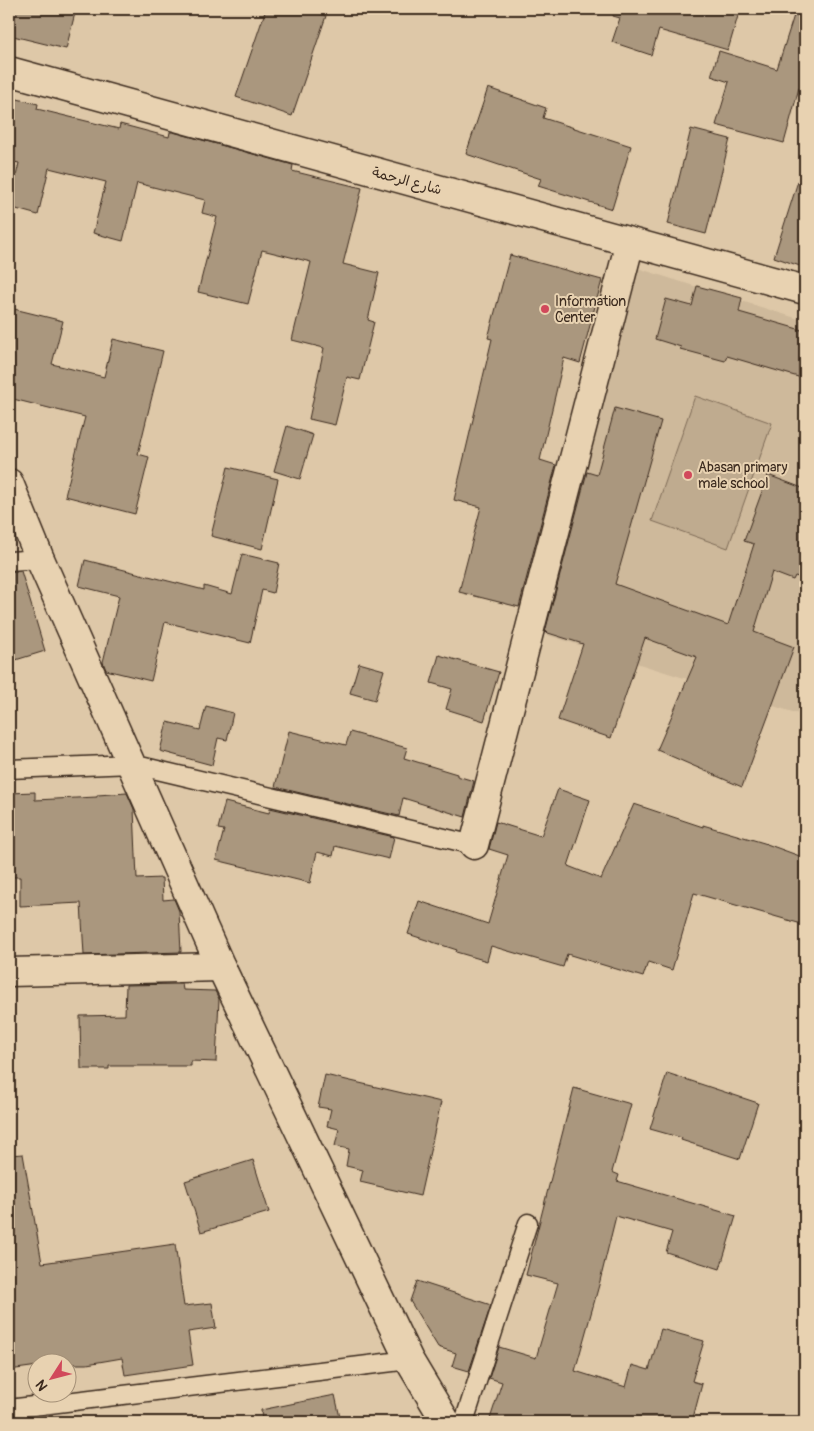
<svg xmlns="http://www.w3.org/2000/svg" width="814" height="1431" font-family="Pangolin,'Playpen Sans Arabic',sans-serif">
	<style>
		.built { fill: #ceb99b }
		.green { fill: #bfab8f; stroke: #7d6a56 }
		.building { fill: #aa977e; stroke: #3b2a1e }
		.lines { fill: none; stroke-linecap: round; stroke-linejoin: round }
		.service-casing { stroke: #3b2a1e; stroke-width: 21 }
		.minor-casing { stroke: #3b2a1e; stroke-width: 31 }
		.service { stroke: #e8d2b1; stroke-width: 18 }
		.minor { stroke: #e8d2b1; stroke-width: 28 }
		.poi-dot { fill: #d1495b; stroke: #e8d2b1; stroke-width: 2 }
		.labels { text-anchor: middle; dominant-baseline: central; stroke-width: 4; stroke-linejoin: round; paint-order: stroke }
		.street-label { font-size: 14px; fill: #3b2a1e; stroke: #e8d2b1 }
		.poi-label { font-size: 14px; fill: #3b2a1e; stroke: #e8d2b1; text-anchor: start }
	</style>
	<rect width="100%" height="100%" fill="#dec8a8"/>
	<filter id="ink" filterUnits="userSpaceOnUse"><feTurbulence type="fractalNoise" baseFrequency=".02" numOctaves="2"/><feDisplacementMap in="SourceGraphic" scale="10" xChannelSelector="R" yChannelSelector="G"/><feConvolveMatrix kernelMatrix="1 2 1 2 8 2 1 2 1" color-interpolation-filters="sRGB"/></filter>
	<g filter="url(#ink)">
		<path class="built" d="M631,266l174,55v395l-277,-87z"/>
		<path class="green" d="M695,396l77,27 -44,125 -76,-27z"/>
		<g class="building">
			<path d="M9,9h67l-10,40 -57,-14z"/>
			<path d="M266,9h40l20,7 -34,100 -56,-19z"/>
			<path d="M614,9h126l-12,41 -69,-20 -8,25 -39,-13 8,-24 -7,-2z"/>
			<path d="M796,9h9v81l-6,-2 -15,55 -68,-18 13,-43 -18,-6 8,-25 58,18z"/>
			<path d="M488,88l58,20 -3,10 88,28 -19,63 -74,-23 3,-7 -75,-25z"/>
			<path d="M9,97l29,7 -1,5 82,20 1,-5 49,13 1,-5h3l120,33 -1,6 70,17 -19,76 36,9 -11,47 6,2 -14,58 -13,-3 -12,48 -26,-6 15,-71 -32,-8 19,-78 -49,-12 -14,54 -50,-12 19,-75 -15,-4 3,-13 -68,-17 -14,58 -30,-8 13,-51 -57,-14 -11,47 -29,-8 10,-44 -10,-2z"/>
			<path d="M691,129l39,10 -24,95 -38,-10z"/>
			<path d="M799,178l6,1v72l-5,15 -26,-9z"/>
			<path d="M510,255l92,25 -22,83 -16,-5 -24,102 16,5 -37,142 -60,-15 22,-85 -27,-7 38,-161 -4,-1z"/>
			<path d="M697,286l45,12 -3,14 66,19v48l-78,-23 -2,5 -45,-12 1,-2 -26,-8 11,-40 26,7z"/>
			<path d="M14,309l49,12 -11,43 52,13 9,-38 50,12 -25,103 11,3 -14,57 -70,-18 20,-79 -76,-19v-66z"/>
			<path d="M615,408l46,13 -46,163 113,41 26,-81 -10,-3 24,-66 37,14v90l-10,-3 -2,4 -21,-8 -18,60 40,15 -52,140 -85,-37 40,-93 -52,-19 -34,100 -53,-18 25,-76 -38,-12 42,-160 10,3z"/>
			<path d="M287,426l26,9 -13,44 -26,-8z"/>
			<path d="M228,467l50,12 -16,70 -51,-13z"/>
			<path d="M242,554l37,9 -6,30 -11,-3 -12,53 -85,-21 -14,59 -45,-11 -3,-8 16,-66 -40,-10 6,-26 119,30v-4l28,8z"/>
			<path d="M9,571h12l24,80 -36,11z"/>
			<path d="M439,655l60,17 -15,49 -38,-12 6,-20 -21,-6z"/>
			<path d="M359,663l25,7 -9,30 -25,-7z"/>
			<path d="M206,706l27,7 -6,27 -9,-2 -6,27 -52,-14 7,-29 33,8z"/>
			<path d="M289,731l57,14 4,-13 57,16 -3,10 53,16v2l17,5 -9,36 -62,-19 -4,18 -124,-29z"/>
			<path d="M558,789l32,11 -22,66 33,13 33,-75 69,23v-2l61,18 41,15v67l-111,-32 -22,77 -24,-8 -5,15 -76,-23 -4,13 -72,-21 -4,15 -31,-9 1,-2 -49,-16 11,-33 69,23 20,-69 -19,-6 7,-27 45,14z"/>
			<path d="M35,792v8l62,-3v-2l30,-2 7,16 3,70 25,-1 1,22 11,-1 5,12 2,41 -97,3 -3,-52 -61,3v-29h-11v-84z"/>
			<path d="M225,802l44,11 1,-5 124,29 -5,22 -54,-13 -2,10 -16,-4 -7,31 -94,-23 8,-30 -6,-1z"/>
			<path d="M182,984l1,6 32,1 4,8 -3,63 -25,-1v5h-82v3h-28l-1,-53 45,-1 1,-30z"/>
			<path d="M667,1073l91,30 -18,56 -59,-19 1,-2 -32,-9z"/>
			<path d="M325,1075l116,27 -21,94 -60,-14 3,-12 -17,-4 3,-17 -14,-3 4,-17 -12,-3 4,-17 -13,-2z"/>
			<path d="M574,1088l57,16 -19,68 7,3 -2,6 119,35 -16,53 -54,-17 6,-20 -56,-16 -17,69 -24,86 51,16 6,-22 17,5 12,-41 43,12 -12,40 10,3 -10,38h-203l13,-40 -13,-4 10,-31 37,11 22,-75 -32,-8z"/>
			<path d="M23,1154l19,109 133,-19 9,62 28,-3 4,25 -28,4 5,33 -68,10 -3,-17 -35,6h-49v2l-29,4v-215z"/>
			<path d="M253,1160l16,52 -68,20 -16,-51z"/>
			<path d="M417,1281l74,24 -22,66 -17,-5 4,-13 -18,-6 -28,-46z"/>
			<path d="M335,1395l6,27h-79l-1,-12z"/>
		</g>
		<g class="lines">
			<g class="service-casing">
				<g id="service">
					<path d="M9,561l31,-2"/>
					<path d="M9,769l123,-5 342,81"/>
					<path d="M9,1409l400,-49"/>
					<path d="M464,1422l64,-199"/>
				</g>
			</g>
			<g class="minor-casing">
				<g id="minor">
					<path d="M9,71l796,219"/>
					<path d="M9,483l31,76 181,408 188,393 37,62"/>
					<path d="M474,845l156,-603"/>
					<path d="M9,972l212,-5"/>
				</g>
			</g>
			<use href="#service" class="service"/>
			<use href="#minor" class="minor"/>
		</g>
	</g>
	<g class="poi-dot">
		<circle cx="545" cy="309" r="5"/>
		<circle cx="688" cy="475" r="5"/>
	</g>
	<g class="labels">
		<g class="street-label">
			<text transform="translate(407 181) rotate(15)">شارع الرحمة</text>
		</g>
		<g class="poi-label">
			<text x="555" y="301">Information<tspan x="555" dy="16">Center</tspan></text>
			<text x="698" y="467">Abasan primary<tspan x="698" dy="16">male school</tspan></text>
		</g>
	</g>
	<rect width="814" height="1431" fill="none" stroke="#e8d2b1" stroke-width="30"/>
	<rect x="15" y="15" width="784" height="1401" fill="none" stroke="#3b2a1e" stroke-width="2" filter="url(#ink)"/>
	<g transform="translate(52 1378) rotate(234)"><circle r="24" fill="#e8d2b1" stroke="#a38f76"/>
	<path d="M0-4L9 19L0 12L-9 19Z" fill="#d1495b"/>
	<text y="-8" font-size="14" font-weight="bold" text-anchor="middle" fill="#3b2a1e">N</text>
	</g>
</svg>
